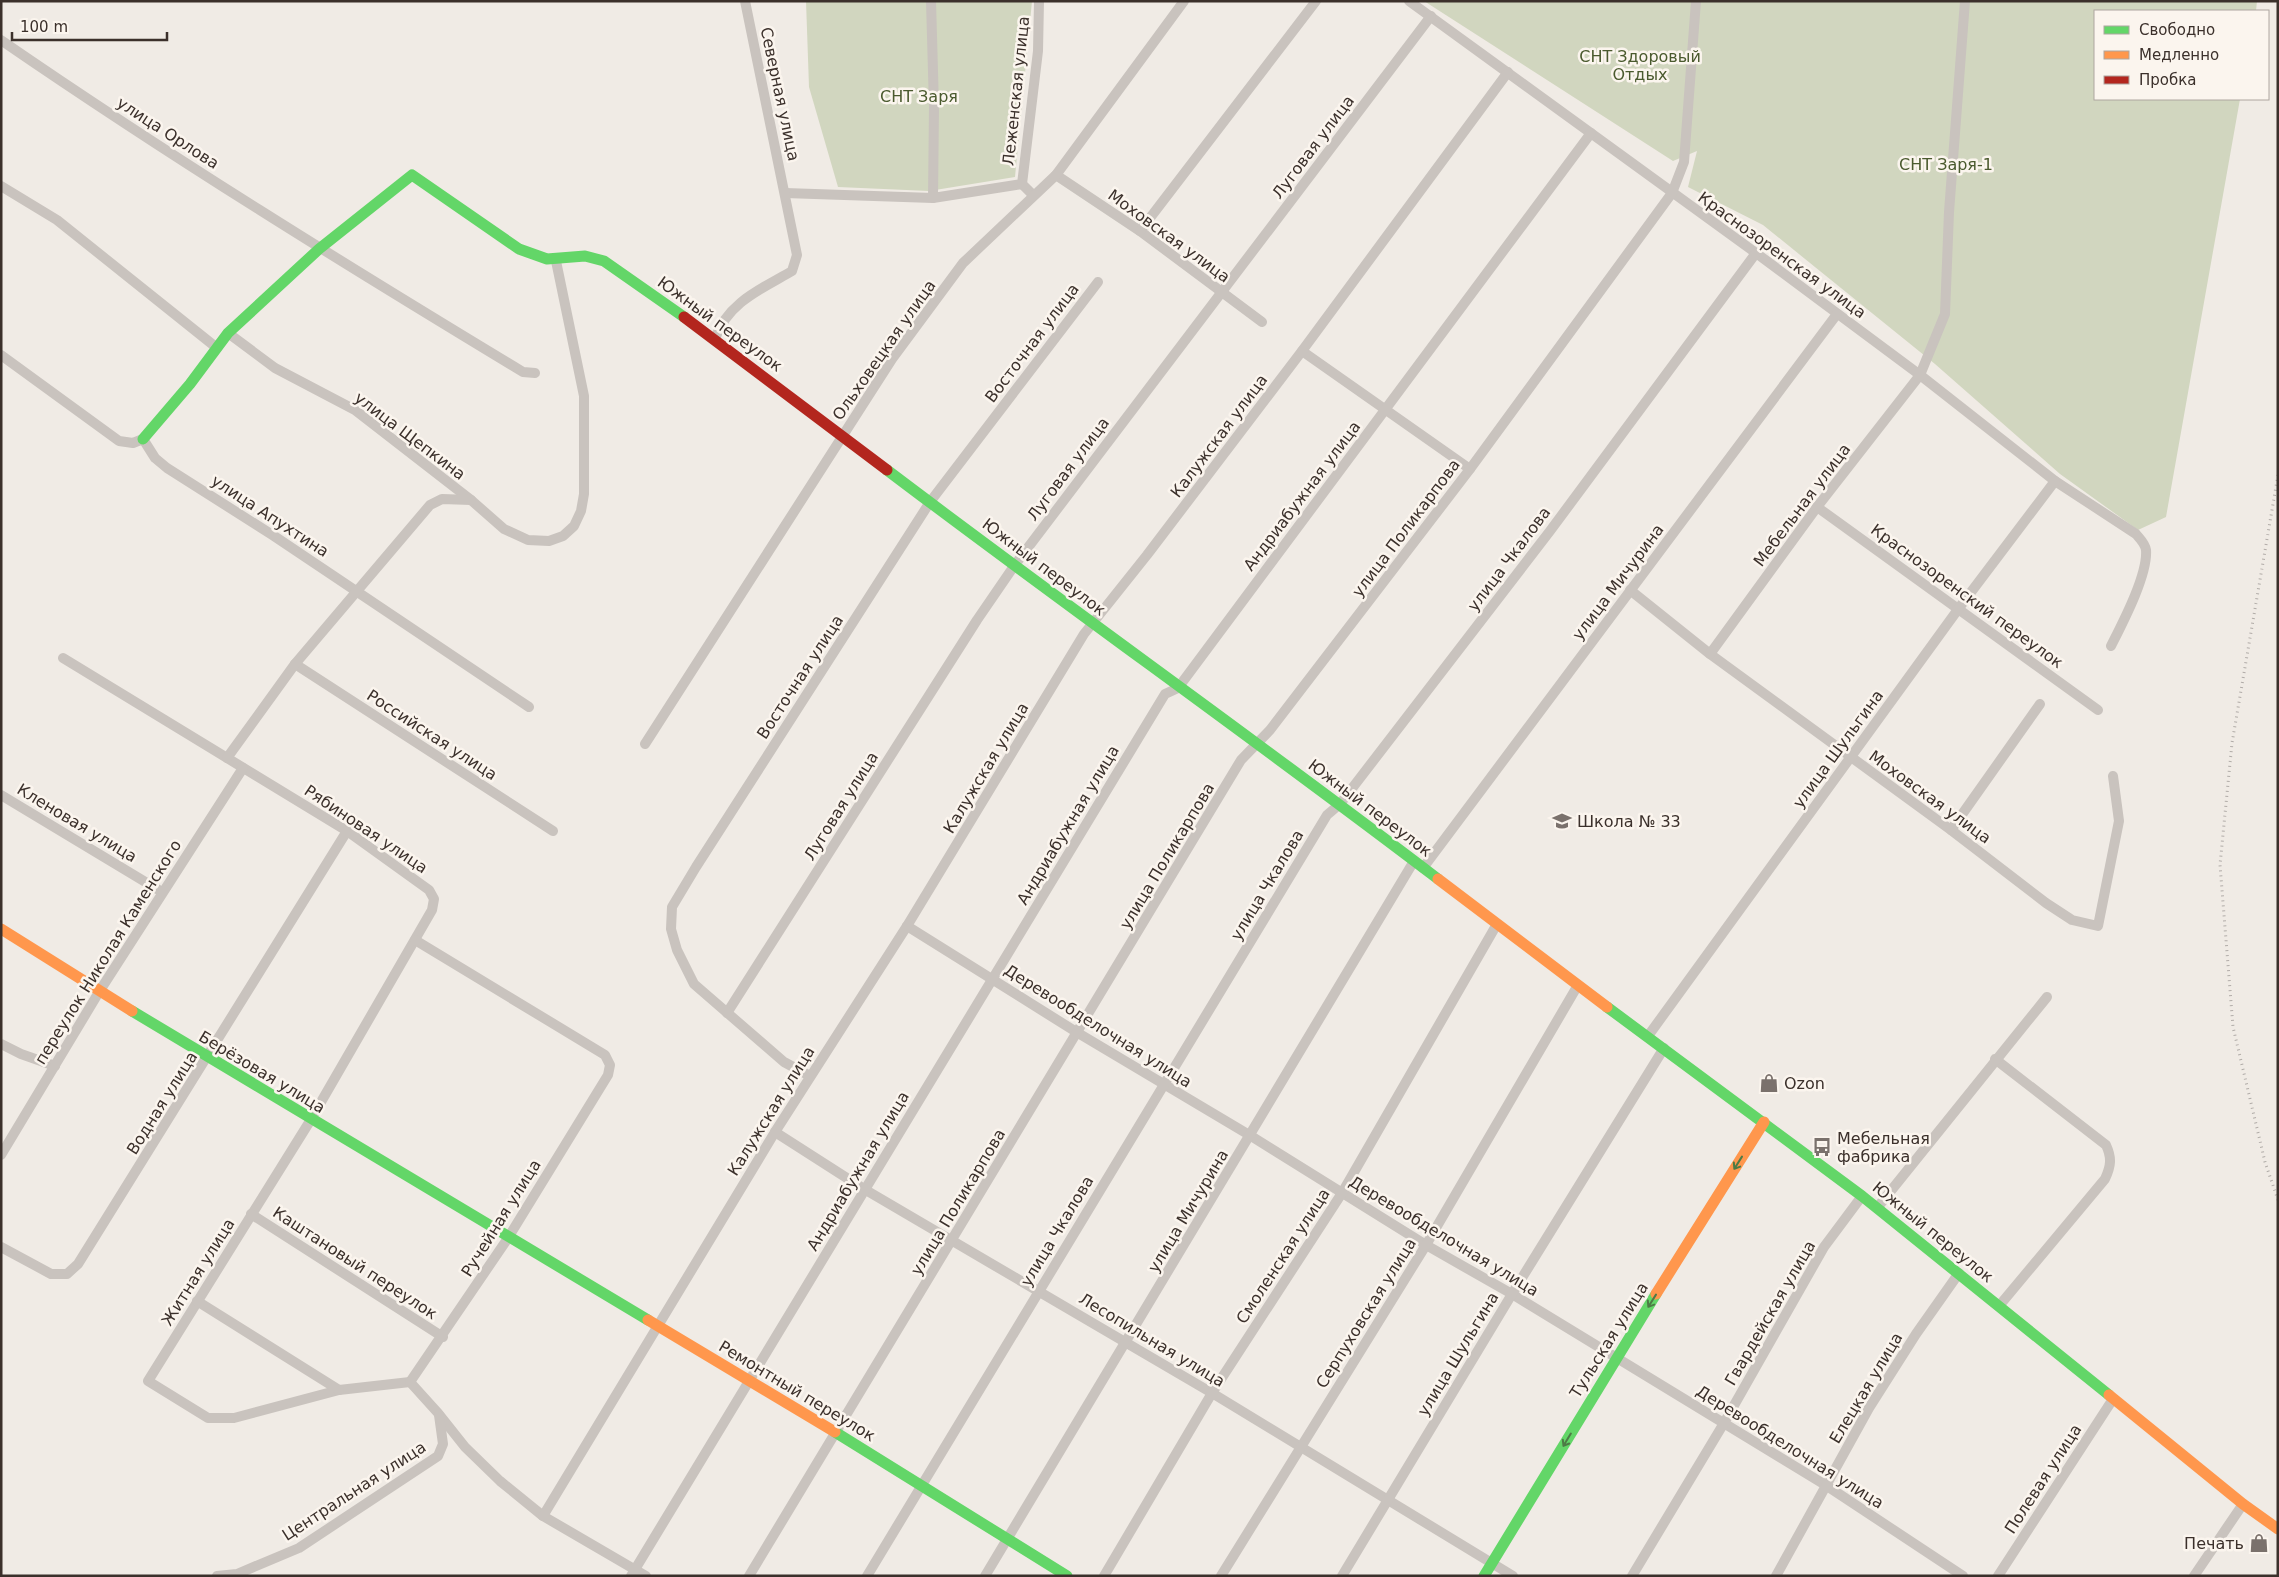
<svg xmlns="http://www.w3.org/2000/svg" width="2279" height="1577" font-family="'DejaVu Sans',sans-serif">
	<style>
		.green { fill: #d1d6bf }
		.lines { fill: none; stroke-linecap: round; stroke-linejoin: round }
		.street { stroke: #c9c3be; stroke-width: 10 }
		.fast { stroke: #63d668; stroke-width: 11 }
		.slow { stroke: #ff974d; stroke-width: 11 }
		.jam { stroke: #b3261e; stroke-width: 11 }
		.rail { stroke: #b1aca8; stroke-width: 3; stroke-dasharray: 1 4; stroke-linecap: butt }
		.oneway { stroke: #4d7b46 }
		.labels { text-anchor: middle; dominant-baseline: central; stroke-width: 5; stroke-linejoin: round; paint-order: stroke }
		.park-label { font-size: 16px; fill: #4a5a2e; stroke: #fbf5ee }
		.street-label { font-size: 16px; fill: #3b302b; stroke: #fbf5ee }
		.poi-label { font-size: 16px; fill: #3b302b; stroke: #fbf5ee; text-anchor: start }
	</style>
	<rect width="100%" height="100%" fill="#f0ebe5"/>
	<g class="green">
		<path d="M806,1h226l-17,176 -86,14 -91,-4 -29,-100z"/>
		<path d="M1424,1h833l-1,10h-161v88h145l-74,418 -28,13 -78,-56 -125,-110 -172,-139 -75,-38 9,-36 -24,10z"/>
	</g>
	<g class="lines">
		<g class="street">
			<path d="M931,1l3,106 -1,91"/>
			<path d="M1409,1l347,252 164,122 135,106 81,53c4,5 9,9 10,16 2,25 -24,74 -35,96"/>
			<path d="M1,40c170,117 345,225 522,332l12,1"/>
			<path d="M1056,175l84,56 122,91"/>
			<path d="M1,186l56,34 160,128"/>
			<path d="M785,193l148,5 89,-14"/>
			<path d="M1033,195l-11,-11 16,-133 1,-50"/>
			<path d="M1140,231l176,-230"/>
			<path d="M228,333l47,35 80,42 116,90 33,29 24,11 21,1 14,-5 11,-10 7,-15 3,-17v-98l-28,-135"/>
			<path d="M715,339c12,-36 46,-50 77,-68l5,-16 -52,-254"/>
			<path d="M1302,351l168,118"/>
			<path d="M1,355l118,86 14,2 10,-4 12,19 12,10 107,68 255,171"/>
			<path d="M1817,507l281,203"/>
			<path d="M1630,590l80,64 241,176 95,73 26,17 26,6 21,-105 -6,-45"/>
			<path d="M1710,654l107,-147 103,-132 25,-61 4,-102 16,-211"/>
			<path d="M63,658l284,173 82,59 5,9 -2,11 -122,211 -162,260 60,37h26l105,-28 71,-8"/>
			<path d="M295,664l258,167"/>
			<path d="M645,744l247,-385 71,-96 93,-88 128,-174"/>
			<path d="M227,758l68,-94 135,-159 12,-6 29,1"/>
			<path d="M1,795l161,97"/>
			<path d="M1951,830l89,-126"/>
			<path d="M1423,868l414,-554"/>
			<path d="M907,926l171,107 173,103 175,109 86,49 315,192 136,90"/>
			<path d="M727,1013l250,-393 37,-54 417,-550"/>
			<path d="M1648,1036l311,-428 96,-127"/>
			<path d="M1,1044l20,10 34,12"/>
			<path d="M1995,1059l111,86c6,13 5,21 -1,34l-106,127"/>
			<path d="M810,1076l-26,-14 -90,-78 -17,-34 -6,-21 1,-22 24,-40 234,-365 168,-220"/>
			<path d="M775,1132l89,57 348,204 301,183"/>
			<path d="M1,1155l98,-163 144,-224"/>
			<path d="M1877,1208l170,-211"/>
			<path d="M251,1214l192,123"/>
			<path d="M1,1247l50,27h16l11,-10 269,-433"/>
			<path d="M197,1301l142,89"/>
			<path d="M410,1382l98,-144 100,-163 2,-10 -5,-10 -190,-115"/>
			<path d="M410,1382l28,31 27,34 35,34 43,35 103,60"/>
			<path d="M543,1516l232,-384 132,-206 177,-292 63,-79 155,-204 206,-279"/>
			<path d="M217,1576l20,-2 62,-26 139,-92 5,-12 -4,-29"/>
			<path d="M631,1576l534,-882 13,-6 413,-555"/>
			<path d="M749,1576l492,-816 29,-30 200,-261 202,-276 12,-31 12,-161"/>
			<path d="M867,1576l460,-761 13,-11 210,-273 206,-278"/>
			<path d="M985,1576l429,-715"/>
			<path d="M1104,1576l108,-183 130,-200 155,-269"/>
			<path d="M1221,1576l205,-331 152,-260"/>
			<path d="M1342,1576l170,-282 152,-246"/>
			<path d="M1632,1576l92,-153 100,-176 38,-51"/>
			<path d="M1776,1576l93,-168 47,-74 43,-61"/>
			<path d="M1998,1576l115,-177"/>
			<path d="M2194,1576l49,-72"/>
		</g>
		<g class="fast">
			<path d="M143,439l47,-55 38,-51 91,-84 93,-74 107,74 28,10 38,-3 19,5 80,56"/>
			<path d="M887,470c182,138 369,270 551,409"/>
			<path d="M1607,1007l255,189 247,199"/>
			<path d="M132,1011l516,309"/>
			<path d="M835,1432l232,144"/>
			<path d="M1484,1576l172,-282"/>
		</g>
		<g class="slow">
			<path d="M1438,879l169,128"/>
			<path d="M1,929l131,82"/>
			<path d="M1656,1294l108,-172"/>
			<path d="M648,1320l187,112"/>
			<path d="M2109,1395l134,109 35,25"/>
		</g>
		<path class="jam" d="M684,317l203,153"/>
		<path class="rail" d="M2278,475l-46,268 -12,122 13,162 32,135 13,38"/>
	</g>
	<defs><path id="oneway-shaft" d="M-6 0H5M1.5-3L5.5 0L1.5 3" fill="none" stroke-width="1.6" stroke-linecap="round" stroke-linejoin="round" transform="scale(1.25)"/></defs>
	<g class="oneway">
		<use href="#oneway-shaft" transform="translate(1738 1163) rotate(122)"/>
		<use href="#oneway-shaft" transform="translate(1652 1301) rotate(122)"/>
		<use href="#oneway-shaft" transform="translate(1567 1440) rotate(121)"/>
	</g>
	<defs>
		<g id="school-bare" transform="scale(1.5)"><path d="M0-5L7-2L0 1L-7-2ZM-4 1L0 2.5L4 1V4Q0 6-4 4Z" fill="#7a716c" stroke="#fbf5ee" stroke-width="2.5" paint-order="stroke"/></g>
		<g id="shop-bare" transform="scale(1.5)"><path d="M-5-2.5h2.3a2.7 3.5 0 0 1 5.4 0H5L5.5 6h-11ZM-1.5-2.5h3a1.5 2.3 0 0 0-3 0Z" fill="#7a716c" stroke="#fbf5ee" stroke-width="2.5" paint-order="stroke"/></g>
		<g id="bus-bare" transform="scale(1.5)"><path d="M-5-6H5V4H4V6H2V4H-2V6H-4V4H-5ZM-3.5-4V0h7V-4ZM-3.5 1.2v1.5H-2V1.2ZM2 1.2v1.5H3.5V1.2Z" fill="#7a716c" stroke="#fbf5ee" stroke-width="2.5" paint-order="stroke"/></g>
	</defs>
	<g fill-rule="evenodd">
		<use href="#school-bare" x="1562" y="821"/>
		<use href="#shop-bare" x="1769" y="1083"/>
		<use href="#bus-bare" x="1822" y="1147"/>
		<use href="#shop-bare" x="2259" y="1543"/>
	</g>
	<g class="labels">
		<g class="park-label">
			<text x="1640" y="56">СНТ Здоровый<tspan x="1640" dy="18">Отдых</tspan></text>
			<text x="919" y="96">СНТ Заря</text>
			<text x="1946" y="164">СНТ Заря-1</text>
		</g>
		<g class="street-label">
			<text transform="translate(1016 91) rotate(-84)">Леженская улица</text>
			<text transform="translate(780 94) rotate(78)">Северная улица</text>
			<text transform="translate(168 133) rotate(33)">улица Орлова</text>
			<text transform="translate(1313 147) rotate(-53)">Луговая улица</text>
			<text transform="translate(1169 236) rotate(36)">Моховская улица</text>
			<text transform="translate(1782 255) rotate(36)">Краснозоренская улица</text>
			<text transform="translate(720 324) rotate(36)">Южный переулок</text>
			<text transform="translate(1032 343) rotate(-53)">Восточная улица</text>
			<text transform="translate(884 350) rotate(-55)">Ольховецкая улица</text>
			<text transform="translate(410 436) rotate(37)">улица Щепкина</text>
			<text transform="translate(1219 436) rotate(-53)">Калужская улица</text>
			<text transform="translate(1068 469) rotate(-53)">Луговая улица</text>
			<text transform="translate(1302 496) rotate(-53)">Андриабужная улица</text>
			<text transform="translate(1802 505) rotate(-53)">Мебельная улица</text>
			<text transform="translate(270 516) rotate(33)">улица Апухтина</text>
			<text transform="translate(1406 528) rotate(-53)">улица Поликарпова</text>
			<text transform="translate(1509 559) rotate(-53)">улица Чкалова</text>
			<text transform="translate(1044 567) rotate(37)">Южный переулок</text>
			<text transform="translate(1618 582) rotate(-53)">улица Мичурина</text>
			<text transform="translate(1967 596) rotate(36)">Краснозоренский переулок</text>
			<text transform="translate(800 677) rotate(-57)">Восточная улица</text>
			<text transform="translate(432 735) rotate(33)">Российская улица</text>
			<text transform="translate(1838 749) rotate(-54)">улица Шульгина</text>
			<text transform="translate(986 768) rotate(-59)">Калужская улица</text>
			<text transform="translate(1930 797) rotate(36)">Моховская улица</text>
			<text transform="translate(841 806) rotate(-58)">Луговая улица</text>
			<text transform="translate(1370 808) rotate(37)">Южный переулок</text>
			<text transform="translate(77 823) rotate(31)">Кленовая улица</text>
			<text transform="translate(1068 825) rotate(-59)">Андриабужная улица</text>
			<text transform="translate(366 829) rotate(34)">Рябиновая улица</text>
			<text transform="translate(1167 856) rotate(-59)">улица Поликарпова</text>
			<text transform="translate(1267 885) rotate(-59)">улица Чкалова</text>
			<text transform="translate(108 952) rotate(-58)">переулок Николая Каменского</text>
			<text transform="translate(1098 1026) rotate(32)">Деревообделочная улица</text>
			<text transform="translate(262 1072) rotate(31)">Берёзовая улица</text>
			<text transform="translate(162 1103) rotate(-58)">Водная улица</text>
			<text transform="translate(771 1111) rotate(-58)">Калужская улица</text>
			<text transform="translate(858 1171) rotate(-59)">Андриабужная улица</text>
			<text transform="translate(958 1202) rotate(-59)">улица Поликарпова</text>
			<text transform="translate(1188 1211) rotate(-59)">улица Мичурина</text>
			<text transform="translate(501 1218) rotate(-58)">Ручейная улица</text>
			<text transform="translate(1057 1231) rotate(-59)">улица Чкалова</text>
			<text transform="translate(1933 1232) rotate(39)">Южный переулок</text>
			<text transform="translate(1444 1236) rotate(31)">Деревообделочная улица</text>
			<text transform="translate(1283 1256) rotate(-57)">Смоленская улица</text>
			<text transform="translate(355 1263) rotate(33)">Каштановый переулок</text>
			<text transform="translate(198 1272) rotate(-58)">Житная улица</text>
			<text transform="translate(1366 1313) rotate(-58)">Серпуховская улица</text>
			<text transform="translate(1770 1313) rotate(-60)">Гвардейская улица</text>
			<text transform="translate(1152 1340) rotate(31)">Лесопильная улица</text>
			<text transform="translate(1609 1340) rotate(-58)">Тульская улица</text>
			<text transform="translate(1458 1354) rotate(-59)">улица Шульгина</text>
			<text transform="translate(1866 1388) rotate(-59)">Елецкая улица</text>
			<text transform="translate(797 1391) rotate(31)">Ремонтный переулок</text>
			<text transform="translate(1790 1447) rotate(32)">Деревообделочная улица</text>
			<text transform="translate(2043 1479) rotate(-57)">Полевая улица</text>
			<text transform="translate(354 1491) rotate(-33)">Центральная улица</text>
		</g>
		<g class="poi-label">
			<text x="1577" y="821">Школа № 33</text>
			<text x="1784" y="1083">Ozon</text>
			<text x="1837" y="1138">Мебельная<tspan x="1837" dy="18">фабрика</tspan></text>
			<text x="2244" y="1543" text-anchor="end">Печать</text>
		</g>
	</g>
	<rect width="2279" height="1577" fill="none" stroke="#3b302b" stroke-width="5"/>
	<rect x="2094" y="10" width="175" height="90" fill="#fbf5ee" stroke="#aea6a0"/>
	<rect x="2104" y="26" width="25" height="8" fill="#63d668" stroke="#aea6a0"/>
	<text x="2139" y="35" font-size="15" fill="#3b302b">Свободно</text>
	<rect x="2104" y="51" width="25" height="8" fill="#ff974d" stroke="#aea6a0"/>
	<text x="2139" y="60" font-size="15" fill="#3b302b">Медленно</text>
	<rect x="2104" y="76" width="25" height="8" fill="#b3261e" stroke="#aea6a0"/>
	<text x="2139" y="85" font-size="15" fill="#3b302b">Пробка</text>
	<path d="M12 32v8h155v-8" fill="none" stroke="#3b302b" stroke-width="2.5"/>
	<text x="20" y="32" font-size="15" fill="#3b302b" stroke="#fbf5ee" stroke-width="4" paint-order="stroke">100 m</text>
</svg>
